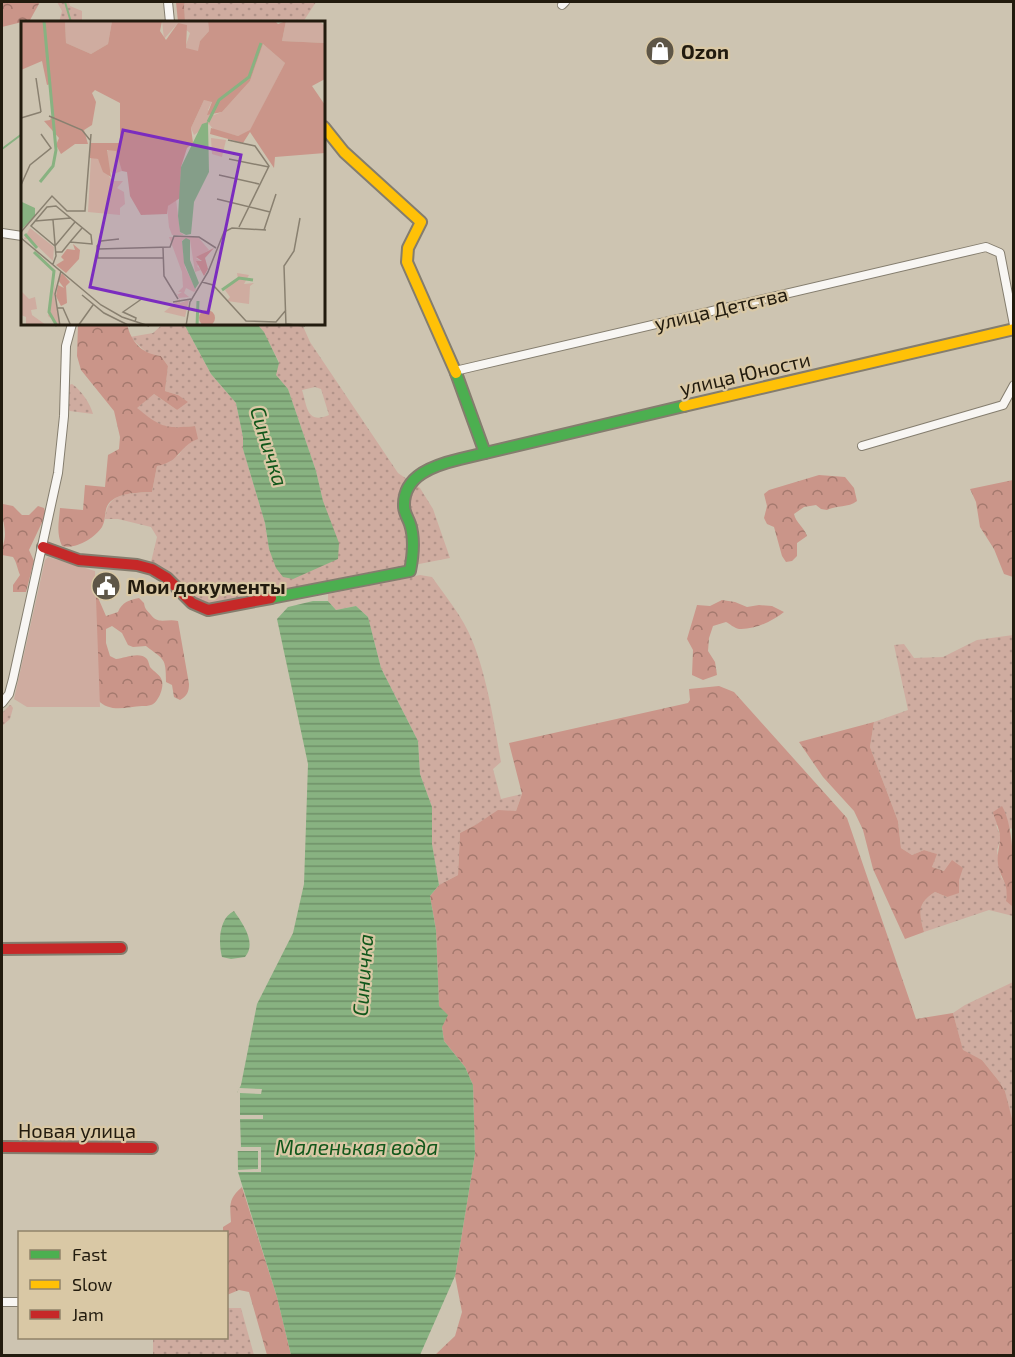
<svg xmlns="http://www.w3.org/2000/svg" width="1015" height="1357" font-family="'Exo 2',sans-serif">
	<style>
		.grass { fill: url(#grass-dots); fill-rule: evenodd }
		.forest { fill: url(#forest-crowns) }
		.park { fill: #cfaca0 }
		.water { fill: url(#water-rules) }
		.pier { fill: #cdc4b1 }
		.lines { fill: none; stroke-linecap: round; stroke-linejoin: round }
		.stream { stroke: #88b281; stroke-width: 2 }
		.street-casing { stroke: #847d6e; stroke-width: 10 }
		.fast-casing { stroke: #847d6e; stroke-width: 14 }
		.slow-casing { stroke: #847d6e; stroke-width: 14 }
		.jam-casing { stroke: #847d6e; stroke-width: 14 }
		.street { stroke: #f8f6f3; stroke-width: 8 }
		.fast { stroke: #4caf50; stroke-width: 10 }
		.slow { stroke: #ffc107; stroke-width: 10 }
		.jam { stroke: #c62828; stroke-width: 10 }
		.labels { text-anchor: middle; dominant-baseline: central; stroke-width: 4.5; stroke-linejoin: round; paint-order: stroke }
		.poi-label { font-size: 20px; font-weight: bold; fill: #221b0e; stroke: #d9c8a5; text-anchor: start }
		.street-label { font-size: 20px; fill: #221b0e; stroke: #d9c8a5 }
		.water-label { font-size: 21px; font-style: italic; fill: #13581c; stroke: #d9c8a5 }
		.inset-river { fill: none; stroke: #88b281; stroke-width: 3 }
		.inset-road { fill: none; stroke: #898070; stroke-width: 1.5 }
		.view { fill: #7b2cbf; fill-opacity: 0.15; stroke: #7b2cbf; stroke-width: 3 }
		.inset-edge { fill: none; stroke: #221b0e; stroke-width: 3 }
	</style>
	<defs>
		<pattern id="grass-dots" width="8" height="8" patternUnits="userSpaceOnUse" patternTransform="scale(1.5)"><rect width="8" height="8" fill="#cfaca0"/><path d="M2 2h.1M6 6h.1" fill="none" stroke="#b19389" stroke-width="1.8" stroke-linecap="round"/></pattern>
		<pattern id="forest-crowns" width="20" height="18" patternUnits="userSpaceOnUse" patternTransform="scale(1.5)"><rect width="20" height="18" fill="#ca9589"/><path d="M2 6a3 3 0 1 1 6 0M12 15a3 3 0 1 1 6 0" fill="none" stroke="#a4796e"/></pattern>
		<pattern id="water-rules" width="6" height="5" patternUnits="userSpaceOnUse" patternTransform="scale(1.5)"><rect width="6" height="5" fill="#88b281"/><path d="M0 2.5h6" fill="none" stroke="#6f9068"/></pattern>
	</defs>
	<rect width="100%" height="100%" fill="#cdc4b1"/>
	<g class="grass">
		<path d="M57,2h12l1,4 12,5v11h-23l3,-11z"/>
		<path d="M184,2h132l-13,20h-118z"/>
		<path d="M163,324h21l27,50 25,29 7,34v12l22,74 4,26 54,-48 -7,-30 -28,-82 -13,-14 4,-13 -15,-29 -7,-9h45l8,18 88,131 22,15 13,21 17,49 -237,46 -12,-2 -37,-34 -13,-6 6,-25 -6,-10 -33,-8h-13c2,-28 24,-25 47,-27l5,-26 22,-11 16,-29c-33,3 -33,2 -59,-18l18,-14 23,16 1,-15 -13,-4 3,-25 -7,-10 -12,-1 -19,-18 23,-4zM315,387l6,2 8,26c-23,10 -22,-10 -27,-25z"/>
		<path d="M72,384c9,6 18,19 21,30l-23,-3 -2,-2 1,-24z"/>
		<path d="M420,575l12,2c14,20 31,40 40,63 15,36 22,83 29,122l-8,7 8,30 21,-5 -6,17 -39,13 -17,9 -2,42 -19,10 -7,-41v-37l-12,-33 -2,-33 -37,-73 -13,-51 -12,-11 -20,4 -8,-9v-7z"/>
		<path d="M1013,635v194l-17,-4 5,13 -4,12 4,27 7,10 -2,13 7,7v9l-24,-6 -65,22c-5,-19 -7,-29 11,-40l12,5 -3,-26 -12,-4 4,-13 -12,-4 -12,5 -11,-7 -3,-27 -28,-74 4,-25 34,-12 -14,-65 10,-1 10,14 29,-1 34,-17z"/>
		<path d="M10,705h1l2,3 -3,11 -8,7v-13z"/>
		<path d="M1013,982v145l-8,-36 -7,-11 -16,-20 -19,-9 -10,-38 12,-8z"/>
		<path d="M227,1308h14l13,47h-101v-17h73z"/>
	</g>
	<g class="forest">
		<path d="M2,2h38l-10,18 -28,7z"/>
		<path d="M176,2h8l1,20h-7z"/>
		<path d="M78,324h49c4,18 15,30 34,32l7,10 -3,25 13,4 10,7 -11,8 -23,-16 -17,14c24,19 27,21 58,18l3,13c-21,8 -16,22 -41,27l-5,26c-14,1 -30,0 -41,9 -8,7 -4,17 -9,26 -7,11 -27,23 -40,19 -6,-13 -3,-25 -2,-38l23,2 2,-25 20,2 3,-32 11,-6 1,-12 -6,-26 -33,-41 -4,-14z"/>
		<path d="M819,475l26,2 9,11 3,13c-9,7 -20,4 -30,9l-6,-1 -5,-4 -12,2 -10,7c2,9 10,13 13,22l-10,7v13l-5,5 -6,1 -4,-6 -8,-29 -7,-3 -3,-6 3,-12 -3,-12 5,-4z"/>
		<path d="M1013,480h1l-1,97 -9,-3 -10,-25 -14,-22 -4,-25 -6,-13z"/>
		<path d="M3,504l10,2 9,9h7l9,-9 6,2 2,6 -17,36 5,11 -8,31h-13v-7l7,-10c-3,-7 -3,-12 -7,-18l-11,-2c0,-10 3,-13 3,-21 0,-10 -5,-22 -2,-30z"/>
		<path d="M89,592l7,1 10,23 12,-4c4,-10 11,-12 21,-14l5,5c1,7 3,7 7,12 7,10 16,3 27,6l11,63c0,8 -2,12 -9,16l-6,-3 -2,-12 -6,-3c0,-25 -2,-22 -20,-36l-13,1 -5,-2 -6,-12 -10,-7 -6,3v14l4,13 6,3c9,-1 24,-8 31,0 2,3 2,6 3,8 4,5 11,8 12,14 2,7 -4,22 -11,24 -3,1 -6,1 -9,1 -15,1 -33,7 -44,-6z"/>
		<path d="M722,600l13,2 12,5 12,-2 13,1 12,6c-11,9 -30,18 -45,17 -5,-1 -9,-5 -13,-7l-13,4 -4,12 -1,13 7,11 2,13 -14,5 -11,-5 1,-25 -6,-11 10,-34 13,1z"/>
		<path d="M719,686l15,6 113,126 69,201 37,-6 10,37 19,10 16,20 7,11 9,36 -1,228h-578l20,-19 7,-24 -7,-36 20,-122 -2,-69 -8,-18 -21,-26 -5,-35 -3,-76 -6,-34 9,-11 19,-10 2,-42 17,-9 21,-14 18,1 6,-17 -13,-51 179,-40 2,-3 -1,-11z"/>
		<path d="M874,722l-4,25 28,74 3,27 11,7 12,-5 13,4 -5,13 12,4 8,-11 11,8 -4,12v13l-12,4 -12,-5c-18,11 -16,21 -11,40l-19,7 -32,-70 -10,-39 -9,-19 -31,-34 -24,-35z"/>
		<path d="M1002,806c13,22 12,73 11,101l-7,-6c3,-19 -5,-20 -8,-37 -1,-9 1,-15 2,-24 1,-8 -5,-20 -7,-28z"/>
		<path d="M242,1187l35,110 14,58h-24l-18,-63 -10,-2 -12,5 -1,-63h-3v-5l8,-5c-1,-17 -3,-23 11,-35z"/>
	</g>
	<path class="park" d="M48,557l47,14 5,136h-73l-13,-8 31,-139z"/>
	<g class="water">
		<path d="M184,324h73l7,8 15,31 -3,12 12,14 28,82 7,30 16,42 -1,16 -45,20 -10,-2 -7,-9 -7,-19 -4,-26 -22,-74v-12l-7,-34 -25,-29z"/>
		<path d="M313,601h15l8,9 20,-4 12,11 13,51 37,73 2,33 12,33v37l7,41 -9,11 6,34 3,76 9,9 -6,12 2,14 21,26 8,18 2,69 -20,122 -35,79h-129l-14,-58 -39,-125 -1,-79 4,-8 16,-81 36,-71 11,-49 4,-120 -31,-145 11,-12z"/>
		<path d="M234,911c9,13 23,32 11,46l-14,2 -9,-2c-4,-15 -3,-39 12,-46z"/>
	</g>
	<path class="pier" d="M239,1088l23,1 -1,5 -21,-1v22h23v4h-23l1,28h20v25h-23l-1,-2 21,-1v-18h-21v-58z"/>
	<g class="lines">
		<g class="stream">
			<path d="M65,2l6,20"/>
			<path d="M2,149l20,-15"/>
		</g>
		<g class="street-casing">
			<g id="street">
				<path d="M168,2l2,20"/>
				<path d="M562,5l3,-3"/>
				<path d="M2,233l20,3"/>
				<path d="M455,371l531,-124 14,6 14,72"/>
				<path d="M862,446l141,-41 11,-20"/>
				<path d="M2,703l7,-9 4,-15 45,-206 6,-57 2,-70 6,-22"/>
				<path d="M2,1302h18"/>
			</g>
		</g>
		<g class="fast-casing">
			<g id="fast">
				<path d="M456,373l29,80"/>
				<path d="M271,598l139,-27c3,-15 5,-32 0,-47 -2,-6 -6,-11 -6,-18 -1,-31 31,-41 56,-47l224,-53"/>
			</g>
		</g>
		<g class="slow-casing">
			<g id="slow">
				<path d="M324,127l20,25 77,70 -13,26 -1,14 49,111"/>
				<path d="M684,406l330,-77"/>
			</g>
		</g>
		<g class="jam-casing">
			<g id="jam">
				<path d="M43,547l36,13 58,5 15,4 15,9 25,25 16,7 63,-12"/>
				<path d="M2,949l119,-1"/>
				<path d="M2,1147l150,1"/>
			</g>
		</g>
		<use href="#street" class="street"/>
		<use href="#fast" class="fast"/>
		<use href="#slow" class="slow"/>
		<use href="#jam" class="jam"/>
	</g>
	<defs>
		<g id="shop-disc" transform="scale(1.5)"><circle r="9.5" fill="#5e5647" stroke="#d9c8a5"/><path d="M-5-2.5h2.3a2.7 3.5 0 0 1 5.4 0H5L5.5 6h-11ZM-1.5-2.5h3a1.5 2.3 0 0 0-3 0Z" fill="#fff"/></g>
		<g id="civic-disc" transform="scale(1.5)"><circle r="9.5" fill="#5e5647" stroke="#d9c8a5"/><path d="M-.6-6.5H3V-4.5H.6V-3L4-1V1h2V6H-6V1h2V-1L-.6-3ZM-1.2 2.5V6h2.4V2.5Z" fill="#fff"/></g>
	</defs>
	<g fill-rule="evenodd">
		<use href="#shop-disc" x="660" y="51"/>
		<use href="#civic-disc" x="106" y="586"/>
	</g>
	<g class="labels">
		<g class="poi-label">
			<text x="681" y="51">Ozon</text>
			<text x="127" y="586">Мои документы</text>
		</g>
		<g class="street-label">
			<text transform="translate(721 308) rotate(-13)">улица Детства</text>
			<text transform="translate(745 373) rotate(-13)">улица Юности</text>
			<text x="77" y="1130">Новая улица</text>
		</g>
		<g class="water-label">
			<text transform="translate(270 446) rotate(73)">Синичка</text>
			<text transform="translate(362 975) rotate(-86)">Синичка</text>
			<text x="357" y="1146">Маленькая вода</text>
		</g>
	</g>
	<g transform="translate(21 21)">
		<rect width="304" height="304" fill="#cdc4b1"/>
		<path d="M44,0h47l-4,23 -17,10 -25,-11zM141,0h46l1,10 -9,10 -1,11 -14,-4 5,-15 -12,-10 -14,16zM265,0h33l6,5v17l-43,-2zM242,23l22,19 -35,68 -12,5 -24,-6 -5,-6 -15,11 -3,-7 13,-28 8,1 -4,9 6,5 8,-3 28,-31zM190,117l15,2 -4,17 -10,-3zM90,127l6,3 5,16v4l-9,3 -4,-4 -2,-19zM70,136l7,2 14,22h11l-6,7 7,4 1,12 -5,4v7l-32,-3zM155,178l4,33 4,3h-12l-3,-8 -2,-20zM9,207l24,19 -1,14 -23,-22h-6zM148,216h29l11,13 -13,8 6,4 -5,4 4,4 -6,2 -5,-32h-8l3,27 11,23 -2,2 -8,-4 -2,5 5,4 -10,1 -3,-6 1,3 5,-3h-4l5,-5 -1,-15zM216,252l12,2 -5,9 10,-1 -4,3 -1,18 -22,-3 3,-4 -5,-7 13,-11zM35,258l-2,16 6,30 -12,-9zM0,270l8,8 6,-2 2,12 -6,1 1,5 14,10h-20v-8l-5,-2zM159,278v4l9,-3 -4,17 -21,-5z" fill="#cfaca0"/>
		<path d="M0,0h44l1,22 25,11 17,-10 4,-23h50l-2,10 6,9 12,-17 9,2 -1,23 12,3 2,-10 9,-10 -1,-10h67l3,3 8,-3 -4,20 43,2v36l-13,7 13,19v48l-50,4 -1,11 -24,-36 -7,11 -33,-9 1,-6 27,8 12,-6 35,-67 -22,-19 -13,37 -28,31 -15,3 5,-13 -8,-2 -13,28 2,15 -6,5 -6,19 -1,31 -12,8 -1,8 -26,1 -11,-19 -3,-24 -5,-1 -6,-20 -9,-1 4,27 -8,-5 -5,-13 -8,-1v-15h30v-40l-25,-13 -3,3 4,9 -4,23 -8,5 4,14h-13l-14,10 -5,-9 3,-7 -15,-17 6,-1 3,-7 -3,-29 -3,1 -5,-24 -21,9zM52,223l7,6 -1,9 -13,14 -10,-8 8,-5 -3,-3 6,-8 8,1zM193,227l-9,10 3,11 -4,7 -8,-15h6l-6,-4zM41,252l8,9 -4,4 1,17 -6,3 -5,-10 2,-11 6,3 -6,-8zM178 297a8 8 0 1 1 16 0a8 8 0 1 1-16 0Z" fill="#ca9589"/>
		<path d="M187,101l1,50 -15,30 -3,32 -5,1 -6,-3 -2,-16 3,-49 21,-43zM1,181l13,6v8l-14,14zM165,217l4,2v20l9,23 -4,6 -11,-26 -2,-22z" fill="#88b281"/>
		<path class="inset-river" d="M187,101l11,-22 30,-23 12,-34M19,161l13,-16 3,-16 -12,-129M4,213l12,14M13,231l20,19 -5,41 8,14M201,269l17,-12 14,2M176,305l1,-25"/>
		<path class="inset-road" d="M15,57l5,34M28,95l33,14 8,10M0,97l20,-6M207,119l27,6 14,20 -30,61M208,138l40,8M198,154l40,9M0,164l9,-20 21,-17 -10,-14M196,178l53,13M14,200l36,-3M243,209l12,-36M0,211l31,-36 15,15h18l6,-77M0,217l80,67 21,12 27,9M98,218l-18,2 -4,5 1,12h66M49,221l12,-14M142,227l1,28 14,23M77,228l72,-2 4,-11 25,1 17,11M35,231h6l8,-10 22,2 -1,-9 -35,-29 -9,1 -16,19 24,20 20,-24M32,243l3,-8 -3,-36M181,261l11,3 33,36 30,1 10,-12M61,274l22,18 26,13M152,281l18,-3M36,287h6l8,18M114,301l1,-4 -13,-6 20,-14M265,303l19,2M39,305l-5,-32 6,-23M57,305l15,-21M165,305l4,-24 18,-30 16,-40 8,-4 34,2M265,305l-2,-60 10,-15 6,-33"/>
		<path class="view" d="M102,109l118,25 -33,158 -118,-26z"/>
		<rect width="304" height="304" class="inset-edge"/>
	</g>
	<rect width="1015" height="1357" fill="none" stroke="#221b0e" stroke-width="6"/>
	<rect x="18" y="1231" width="210" height="108" fill="#d9c8a5" stroke="#908369" stroke-width="1.5"/>
	<rect x="30" y="1250" width="30" height="9" fill="#4caf50" stroke="#908369" stroke-width="1.5"/>
	<text x="72" y="1261" font-size="18" fill="#221b0e">Fast</text>
	<rect x="30" y="1280" width="30" height="9" fill="#ffc107" stroke="#908369" stroke-width="1.5"/>
	<text x="72" y="1291" font-size="18" fill="#221b0e">Slow</text>
	<rect x="30" y="1310" width="30" height="9" fill="#c62828" stroke="#908369" stroke-width="1.5"/>
	<text x="72" y="1321" font-size="18" fill="#221b0e">Jam</text>
</svg>
